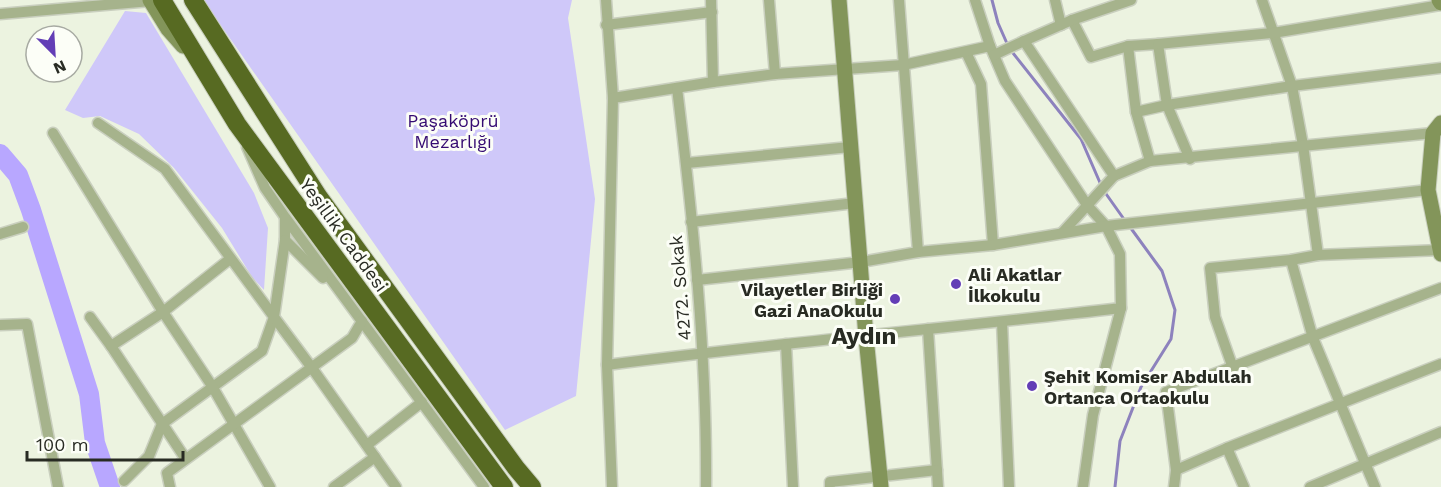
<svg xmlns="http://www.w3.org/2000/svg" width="1441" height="487" font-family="'Work Sans',sans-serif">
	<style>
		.green { fill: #cfc8f9 }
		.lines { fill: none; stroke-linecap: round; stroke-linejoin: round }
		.stream { stroke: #8d82bd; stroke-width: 3 }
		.river { stroke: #b8a7ff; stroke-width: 20 }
		.street-casing { stroke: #c9cfbe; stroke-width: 13 }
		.secondary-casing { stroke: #c9cfbe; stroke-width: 17 }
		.highway-casing { stroke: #c9cfbe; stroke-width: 20 }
		.street { stroke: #a6b38c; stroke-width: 10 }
		.secondary { stroke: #83955a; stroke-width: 15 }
		.highway { stroke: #576a22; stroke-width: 18 }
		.poi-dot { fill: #633eb6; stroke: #fcfef7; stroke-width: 2 }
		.labels { text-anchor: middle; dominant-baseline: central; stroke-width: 6; stroke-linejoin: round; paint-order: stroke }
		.park-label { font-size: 18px; fill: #350b72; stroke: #fcfef7 }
		.street-label { font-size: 18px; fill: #282b23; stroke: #fcfef7 }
		.poi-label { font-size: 18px; font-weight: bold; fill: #282b23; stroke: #fcfef7; text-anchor: start }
		.district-label { font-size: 24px; font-weight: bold; fill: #282b23; stroke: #fcfef7 }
	</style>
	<rect width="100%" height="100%" fill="#ecf3e0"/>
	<g class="green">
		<path d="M203,0h369l-4,18 27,181 -19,197 -71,34z"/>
		<path d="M125,11l21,2 108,180 14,35 -4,62 -12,-13 -30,-49 -48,-60 -35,-34 -39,-18 -17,2 -18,-8z"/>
	</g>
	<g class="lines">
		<g class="stream">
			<path d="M992,0l6,23 11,25 72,91 20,46"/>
			<path d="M1104,191l22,31"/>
			<path d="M1115,487l5,-46 21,-54 30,-48 4,-29 -13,-39 -32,-44"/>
		</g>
		<path class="river" d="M0,154l18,21 13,35 58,184 6,49 15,44"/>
		<g class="street-casing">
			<g id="street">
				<path d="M606,0l7,98"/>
				<path d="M711,0l2,82 -100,16 -6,267c171,-22 343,-37 514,-57l-1,-54 -14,-28 -19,-21 -82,-124 -15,-35 -15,-46"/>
				<path d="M1055,0l6,25"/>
				<path d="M1262,0l30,86 11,59 15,110"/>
				<path d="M0,14l151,-13"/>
				<path d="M1072,20l19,37 37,-11 30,-2 9,61 125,-19 149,-18"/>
				<path d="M606,25l106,-13"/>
				<path d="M1158,44l115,-11 168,-28"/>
				<path d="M1128,46l8,66 14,49"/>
				<path d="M966,52l15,32 12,161"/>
				<path d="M994,55l30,-14"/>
				<path d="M775,74l128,-9 87,-19"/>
				<path d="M713,82l62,-8 -6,-74"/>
				<path d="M677,88c16,132 30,266 29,399"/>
				<path d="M1136,112l31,-7 23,54"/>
				<path d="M98,123l67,46 109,148 -12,34 -100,73 -13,32 -25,25"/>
				<path d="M53,133l110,179 49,74 58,101"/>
				<path d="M247,147l18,41 20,29 199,270"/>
				<path d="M687,163l163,-16"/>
				<path d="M1114,176l36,-15 283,-28"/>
				<path d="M285,218v22l-11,77 38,51 84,119"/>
				<path d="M691,222l164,-19"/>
				<path d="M1062,233l52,-57 -90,-135 48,-21 59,-20"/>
				<path d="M0,234l23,-7"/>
				<path d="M285,240l38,38"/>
				<path d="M918,252l75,-7 113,-19 322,-36"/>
				<path d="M1291,260l22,78 62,149"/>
				<path d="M697,280l164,-18 57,-10 -19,-252"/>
				<path d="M90,317l21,29 74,112"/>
				<path d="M1002,322l7,165"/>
				<path d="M0,325l27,-1 31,163"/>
				<path d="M928,329l10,158"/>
				<path d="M786,344l7,143"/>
				<path d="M111,346l52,-34 67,-53"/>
				<path d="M607,365l5,122"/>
				<path d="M1233,368l-18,-51 -5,-49 81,-8 27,-5 123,-5"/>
				<path d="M367,445l55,-43"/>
				<path d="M1227,448l17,39"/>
				<path d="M1176,470l51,-22 214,-84"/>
				<path d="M170,487l-3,-14 185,-135 10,-17"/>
				<path d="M334,487l41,-30"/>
				<path d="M830,487v-5l107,-12"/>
				<path d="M1083,487l10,-72 28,-107"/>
				<path d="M1174,487l2,-17 -10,-78 275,-104"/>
				<path d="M1310,487l131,-55"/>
			</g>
		</g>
		<g class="secondary-casing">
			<g id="secondary">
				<path d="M150,0l18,29 15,17"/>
				<path d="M839,0l27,337 15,150"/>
				<path d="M1439,0l2,3"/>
				<path d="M1441,123l-8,10 -5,57 13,64"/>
			</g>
		</g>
		<g class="highway-casing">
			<g id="highway">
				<path d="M162,0l75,124 267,363"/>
				<path d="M193,0l125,196 198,272 16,19"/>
			</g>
		</g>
		<use href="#street" class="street"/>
		<use href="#secondary" class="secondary"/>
		<use href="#highway" class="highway"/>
	</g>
	<g class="poi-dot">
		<circle cx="956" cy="284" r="6"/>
		<circle cx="895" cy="299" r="6"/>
		<circle cx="1032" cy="386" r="6"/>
	</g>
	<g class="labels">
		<g class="park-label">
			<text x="453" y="120">Paşaköprü<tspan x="453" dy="21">Mezarlığı</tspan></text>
		</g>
		<g class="street-label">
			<text transform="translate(344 235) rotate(54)">Yeşillik Caddesi</text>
			<text transform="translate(680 288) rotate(-95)">4272. Sokak</text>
		</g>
		<g class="poi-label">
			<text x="968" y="274">Ali Akatlar<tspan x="968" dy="21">İlkokulu</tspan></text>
			<text x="883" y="289" text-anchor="end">Vilayetler Birliği<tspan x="883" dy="21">Gazi AnaOkulu</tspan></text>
			<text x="1044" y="376">Şehit Komiser Abdullah<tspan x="1044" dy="21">Ortanca Ortaokulu</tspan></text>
		</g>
		<g class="district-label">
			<text x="864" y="336">Aydın</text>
		</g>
	</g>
	<g transform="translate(54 54) rotate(156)"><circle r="28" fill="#fcfef7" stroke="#a7aaa2" stroke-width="1.5"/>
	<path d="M0-4.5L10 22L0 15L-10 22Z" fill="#633eb6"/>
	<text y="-9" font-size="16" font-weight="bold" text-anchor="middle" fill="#282b23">N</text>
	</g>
	<path d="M27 451v9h156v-9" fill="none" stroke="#282b23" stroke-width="3"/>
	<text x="36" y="451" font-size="18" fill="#282b23" stroke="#fcfef7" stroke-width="4.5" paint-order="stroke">100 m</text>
</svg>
